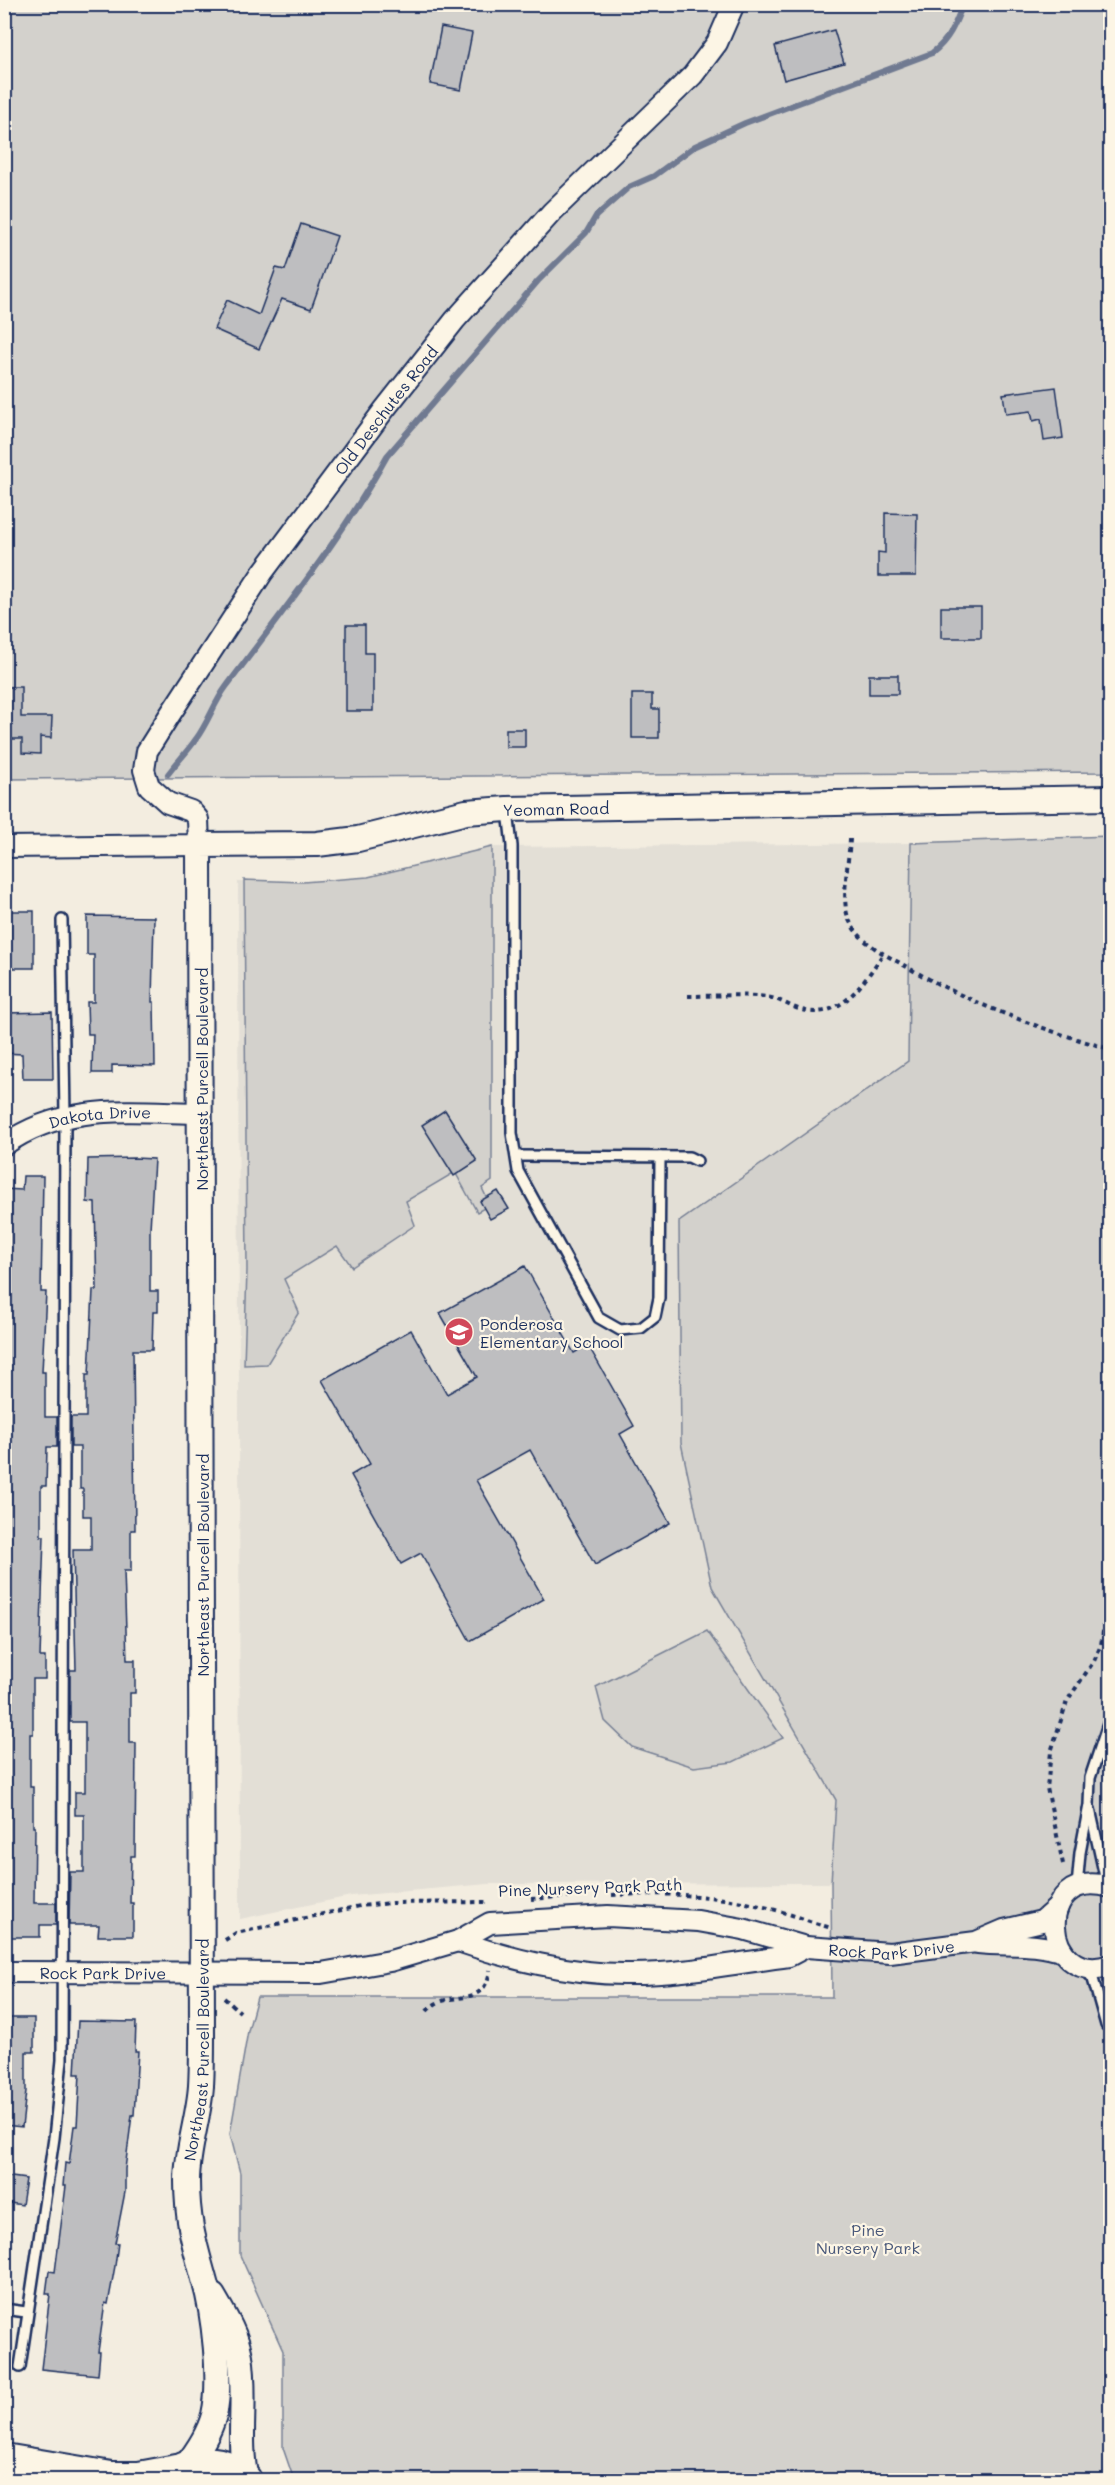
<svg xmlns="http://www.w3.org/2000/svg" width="1115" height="2485" font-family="Mali,sans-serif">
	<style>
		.built { fill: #e3dfd6 }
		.green { fill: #d3d1cc; stroke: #778095; stroke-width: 1.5 }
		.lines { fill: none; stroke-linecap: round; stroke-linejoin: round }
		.stream { stroke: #707a91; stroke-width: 6 }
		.building { fill: #bebec0; stroke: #1b2f5e; stroke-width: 1.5 }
		.service-casing { stroke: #1b2f5e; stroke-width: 14 }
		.minor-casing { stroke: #1b2f5e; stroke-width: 24 }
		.tertiary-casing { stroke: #1b2f5e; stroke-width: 28 }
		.trunk-casing { stroke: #1b2f5e; stroke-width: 36 }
		.path { stroke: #1b2f5e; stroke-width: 4; stroke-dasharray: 4.5 4.5; stroke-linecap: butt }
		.service { stroke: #fcf5e5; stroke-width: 9 }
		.minor { stroke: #fcf5e5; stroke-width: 20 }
		.tertiary { stroke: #fcf5e5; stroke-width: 24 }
		.trunk { stroke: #fcf5e5; stroke-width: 32 }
		.labels { text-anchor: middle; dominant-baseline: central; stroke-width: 4.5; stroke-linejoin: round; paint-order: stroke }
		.street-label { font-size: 16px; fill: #1b2f5e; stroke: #fcf5e5 }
		.poi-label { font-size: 16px; fill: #1b2f5e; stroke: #fcf5e5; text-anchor: start }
		.park-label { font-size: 16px; fill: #49587a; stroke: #fcf5e5 }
	</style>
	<rect width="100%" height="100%" fill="#f3ede0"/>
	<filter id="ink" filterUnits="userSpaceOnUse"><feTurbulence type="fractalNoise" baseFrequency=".0167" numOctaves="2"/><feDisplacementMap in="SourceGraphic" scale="12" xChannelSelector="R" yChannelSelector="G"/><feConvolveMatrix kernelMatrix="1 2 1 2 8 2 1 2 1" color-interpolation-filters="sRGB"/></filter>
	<g filter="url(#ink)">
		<path class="built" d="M911,843l-2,218 -230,161 33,365 124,213 -5,83 -343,1 -137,12 -111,23 -2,-1037h65l65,-5 124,-30z"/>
		<g class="green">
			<path d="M4,5h1106v767l-1105,7z"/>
			<path d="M1110,836v1644h-816l-11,-32v-97l-43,-96v-82l-10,-39 18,-103 9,-34h575l-1,-114 5,-83 -124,-213 -31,-144 -2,-221 229,-161 3,-218z"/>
			<path d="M492,847v334l-10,7 8,17 -13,7 -22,-40 -49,29 9,24 -63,42 -15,-21 -53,33 15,33 -32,52 -23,1 3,-95 -3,-390 59,2 65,-5z"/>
			<path d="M707,1631l76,107 -50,24 -39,5 -62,-20 -27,-26 -9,-34z"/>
		</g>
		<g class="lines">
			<path class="stream" d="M168,774c9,-12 20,-23 28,-35 12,-16 18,-36 30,-52 56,-75 116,-149 161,-231l151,-175 48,-48 10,-17 33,-29 25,-11 41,-30 50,-23 187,-70c17,-13 23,-28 31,-49"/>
		</g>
		<g class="building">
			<path d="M441,27l31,6 -11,57 -31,-6z"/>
			<path d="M834,30l10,33 -60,17 -9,-34z"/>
			<path d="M301,224l36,12 -26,73 -29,-10 -23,50 -45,-20 13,-29 32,15 17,-47 9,2z"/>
			<path d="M1056,387l7,51 -19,3 -3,-22 -8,2 -2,-10 -25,3 -3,-20z"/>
			<path d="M885,513l32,1 -1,62h-38v-24l7,1z"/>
			<rect x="941" y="607" width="40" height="31"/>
			<path d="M346,625h19v28h8v58h-27z"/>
			<rect x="869" y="675" width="29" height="19"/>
			<path d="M4,687h17v30h31l-1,21 -11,-1v17l-18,-1v-14h-18z"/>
			<path d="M632,694h20v15h7v29h-27z"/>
			<rect x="506" y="729" width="19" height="18"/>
			<rect x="10" y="911" width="24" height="57"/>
			<path d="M87,916l67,1 -2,85h2l1,64 -43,-1v8h-20l1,-39h-5l-1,-32h7v-47h-7z"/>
			<path d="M52,1012l1,67h-30l-1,-25 -18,-1v-40z"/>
			<path d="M445,1110l32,51 -23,15 -32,-51z"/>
			<path d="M135,1158l19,1 -4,70v62h8v21h-5l-1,38h-19l2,180h-4v41h-7l3,89h8v33h-5v50h6l-1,113h-4l-1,47h3v33h-35l1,-11h-30l1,-53h14v-57h-9v-23h10v-70h-15v-52h6l-3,-120h18v-34h-8v-27h-3v-42h-9v-30h15v-42h3l4,-85h4l-2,-87 -8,-1 1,-43z"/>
			<path d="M23,1176h20l-2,116h5l-4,80h3v45h12v30h-10l-1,39h-5v50h3l-4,121h5v22h-12v55h-3v53h3v40h2l-1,76h22v22h-16v12h-36v-748l18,1z"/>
			<path d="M498,1191l11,18 -19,10 -10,-18z"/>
			<path d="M525,1266l49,87 14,-8 46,81 -14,8 50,89 -75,42 -65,-115 -54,30 68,119 -74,42 -49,-88 -20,11 -50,-89 19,-11 -48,-84 89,-50 36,64 30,-17 -37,-64z"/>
			<path d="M4,2018h30v34h-8v39l-4,36 -18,-2z"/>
			<path d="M78,2021l58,1 -1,29h3l-4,64h-2l-7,54v23l-10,51h3l-3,23 -7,38 -3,-1 -7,49h2l-2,23 -57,-6 9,-75h-4l3,-23 6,1 11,-86h-3l2,-23 4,1 5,-38h3l3,-52h-5z"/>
			<path d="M4,2176l22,3 -4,26 -18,-3z"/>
		</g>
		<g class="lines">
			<g class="service-casing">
				<g id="service">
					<path d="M508,811l4,35v287l6,38 81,147 21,12 21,-2 14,-11 4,-19 1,-141"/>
					<path d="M516,1156l173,1 8,4"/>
					<path d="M1090,1809l17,77"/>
					<path d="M1077,1887l3,-34 9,-48 1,-27 20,-60"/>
					<path d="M1084,1967l9,12 13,46h4"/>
					<path d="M4,2309l22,3"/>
					<path d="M20,2367l34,-229 8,-78 3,-944 -3,-196"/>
				</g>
			</g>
			<g class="minor-casing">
				<g id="minor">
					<path id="s1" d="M4,847l195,-2 -1,-26 -7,-8 -23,-8 -19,-17 -5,-16 3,-19 22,-35 94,-144 121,-162 71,-90 97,-108 141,-137 24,-32 17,-39"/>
					<path id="s2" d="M4,1145c60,-43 128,-33 197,-32"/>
					<path d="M1110,1887c-79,-22 -68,102 0,78"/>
					<path d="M458,1941c50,18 113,33 166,33 56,1 111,-11 165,-18l17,-9"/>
					<path d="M978,1943c30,3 57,-1 85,9"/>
					<path id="s3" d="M4,1972l317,1 69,-12 68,-20 32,-18 118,-7 90,5 45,8 63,18 84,6 86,-11 28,-12 38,-9 16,-14"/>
				</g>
			</g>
			<g class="tertiary-casing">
				<g id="tertiary">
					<path d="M213,2296c11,19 23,38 27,60 7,41 -3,83 6,124"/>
					<path id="s4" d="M185,2467c12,-15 24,-33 29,-52 8,-34 0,-102 -10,-136 -10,-36 -17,-59 -17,-98 0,-32 12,-64 14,-95 1,-17 1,-34 1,-50l-3,-1191 118,-1 41,-5 108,-27 41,-3 603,-11"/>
				</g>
			</g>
			<g class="trunk-casing">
				<g id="trunk">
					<path d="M4,2460l107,18h28l38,-7"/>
					<path d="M166,2480c23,-19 56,-24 79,0"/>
				</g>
			</g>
			<g class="path">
				<path d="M850,839c-1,21 -9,59 -2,78 8,23 34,36 54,47 66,39 135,64 208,85"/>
				<path d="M688,996c26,0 54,-2 79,1 13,2 23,10 35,13 39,11 62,-28 81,-56"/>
				<path d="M1063,1864l-16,-76 4,-36 16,-51 27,-40 7,-16 9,-62"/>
				<path d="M612,1895c50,-2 99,-1 148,11 24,5 47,15 71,22"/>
				<path d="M531,1899l55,-4"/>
				<path d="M225,1940l11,-7 124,-27 32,-3 96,-1"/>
				<path d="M224,1998l16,14"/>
				<path d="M427,2011c20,-24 57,1 63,-41"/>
			</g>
			<use href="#service" class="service"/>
			<use href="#minor" class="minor"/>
			<use href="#tertiary" class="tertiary"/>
			<use href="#trunk" class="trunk"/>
		</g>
	</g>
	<defs>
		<g id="school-disc" transform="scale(1.5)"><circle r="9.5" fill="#d1495b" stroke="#fcf5e5"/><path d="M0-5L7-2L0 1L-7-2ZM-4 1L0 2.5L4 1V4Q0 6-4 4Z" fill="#fff"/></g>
	</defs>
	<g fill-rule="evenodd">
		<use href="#school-disc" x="459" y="1332"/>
	</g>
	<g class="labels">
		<g class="street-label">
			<text stroke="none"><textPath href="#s1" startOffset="734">Old Deschutes Road</textPath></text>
			<text stroke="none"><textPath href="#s4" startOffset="1995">Yeoman Road</textPath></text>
			<text transform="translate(201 1079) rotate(-90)">Northeast Purcell Boulevard</text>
			<text stroke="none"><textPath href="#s2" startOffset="102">Dakota Drive</textPath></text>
			<text transform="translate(202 1565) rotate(-90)">Northeast Purcell Boulevard</text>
			<text transform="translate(590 1887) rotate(-2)">Pine Nursery Park Path</text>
			<text stroke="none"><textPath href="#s3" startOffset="900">Rock Park Drive</textPath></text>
			<text stroke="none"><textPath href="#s3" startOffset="99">Rock Park Drive</textPath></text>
			<text stroke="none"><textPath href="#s4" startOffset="429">Northeast Purcell Boulevard</textPath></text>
		</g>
		<g class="poi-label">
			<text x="480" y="1323">Ponderosa<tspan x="480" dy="18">Elementary School</tspan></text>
		</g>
		<g class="park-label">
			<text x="868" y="2229">Pine<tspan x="868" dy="18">Nursery Park</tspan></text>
		</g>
	</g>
	<rect width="1115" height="2485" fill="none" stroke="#fcf5e5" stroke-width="24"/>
	<rect x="12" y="12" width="1091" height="2461" fill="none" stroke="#1b2f5e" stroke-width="2" filter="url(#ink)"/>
</svg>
